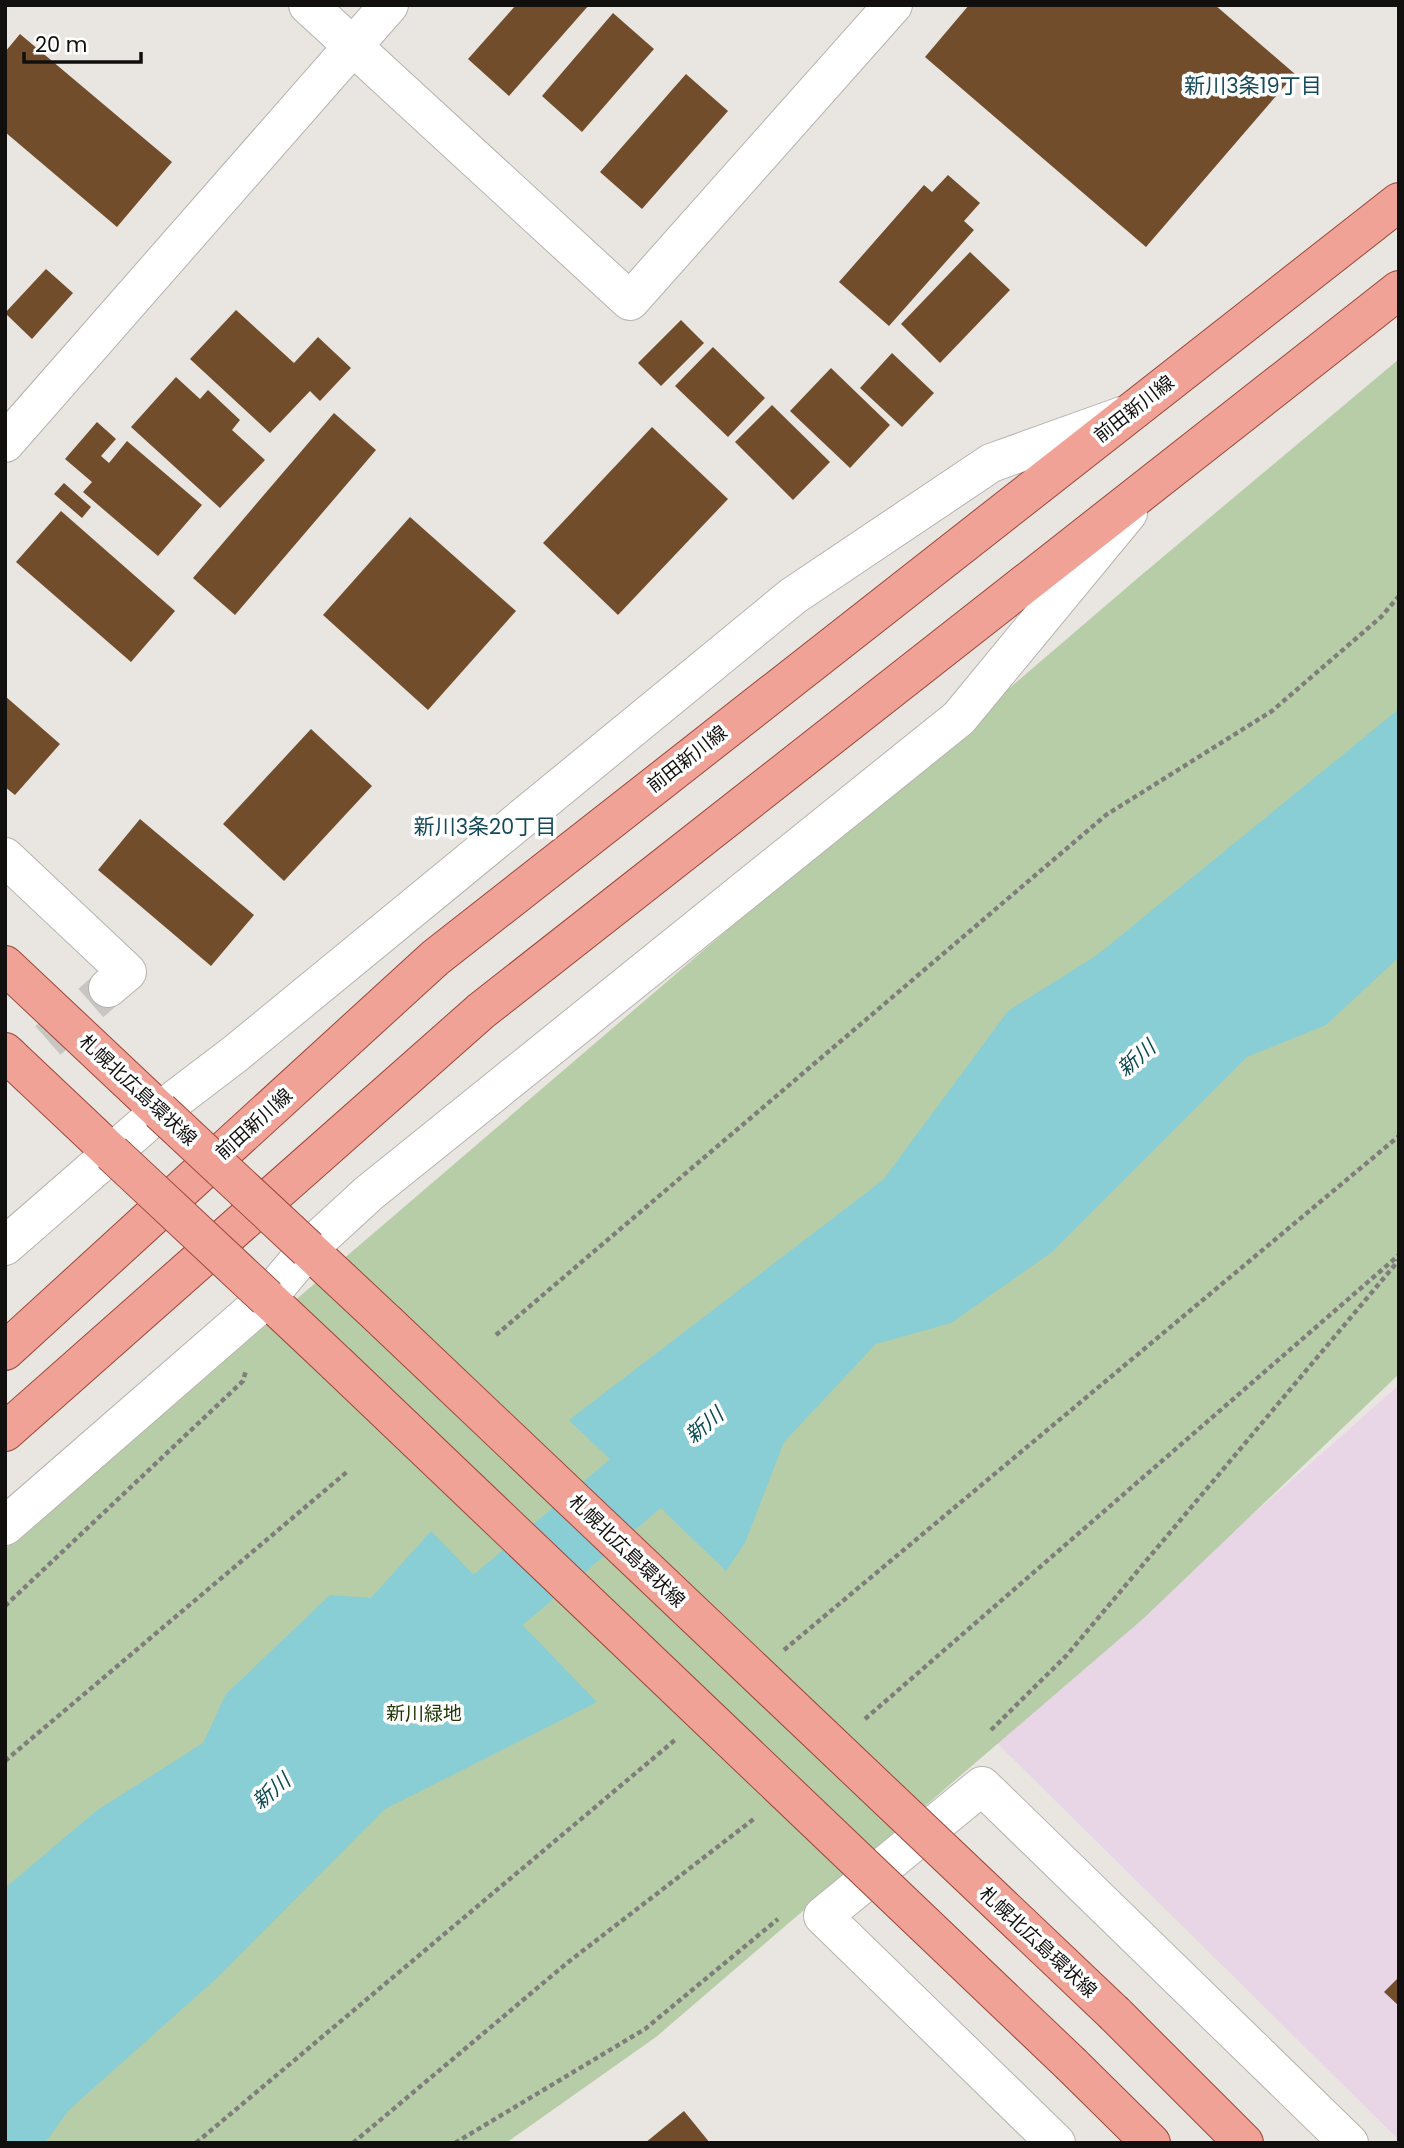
<svg xmlns="http://www.w3.org/2000/svg" width="1404" height="2148" font-family="Poppins,'Noto Sans JP',sans-serif">
	<style>
		.industrial { fill: #e8d5e5 }
		.green { fill: #b7cda7 }
		.water { fill: #89cdd5 }
		.lines { fill: none; stroke-linecap: round; stroke-linejoin: round }
		.river { stroke: #89cdd5; stroke-width: 70 }
		.building { fill: #714d2b }
		.minor-tunnel { stroke: #c9c5c2; stroke-width: 38; stroke-dasharray: 38 19; stroke-linecap: butt }
		.minor-casing { stroke: #b6b3af; stroke-width: 40 }
		.primary-casing { stroke: #9c4739; stroke-width: 40 }
		.path { stroke: #807e7b; stroke-width: 4.5; stroke-dasharray: 5 3.5; stroke-linecap: butt }
		.minor { stroke: #fff; stroke-width: 38 }
		.primary { stroke: #f1a296; stroke-width: 38 }
		.primary-bridge-casing { stroke: #9c4739; stroke-width: 40; stroke-linecap: butt }
		.primary-bridge { stroke: #f1a296; stroke-width: 38 }
		.labels { text-anchor: middle; dominant-baseline: central; stroke-width: 7; stroke-linejoin: round; paint-order: stroke }
		.street-label { font-size: 19px; fill: #11100f; stroke: #fff }
		.park-label { font-size: 19px; fill: #223a07; stroke: #fff }
		.neighbourhood-label { font-size: 21px; fill: #144a59; stroke: #fff }
		.water-label { font-size: 21px; font-style: italic; fill: #0c4a51; stroke: #fff }
	</style>
	<rect width="100%" height="100%" fill="#e9e5e1"/>
	<path class="industrial" d="M1399,1385v755l-403,-398z"/>
	<path class="green" d="M1399,359v1015l-255,244 -488,419 -150,106h-501v-594l1134,-972z"/>
	<g class="water">
		<path d="M1399,709v248l-73,68 -79,32 -195,195 -101,71 -75,21 -92,98 -39,101 -19,28 -157,-151 314,-240 125,-169 89,-56z"/>
		<path d="M431,1531l166,171 -212,107 -168,169 -148,132 -24,33h-40v-255l91,-77 107,-68 23,-49 104,-99 41,3z"/>
	</g>
	<g class="lines">
		<path class="river" d="M425,1662l283,-240"/>
	</g>
	<g class="building">
		<path d="M516,5h73l-80,91 -41,-37z"/>
		<path d="M969,5h246l80,69 -149,173 -221,-190z"/>
		<path d="M613,13l41,36 -72,83 -40,-36z"/>
		<path d="M20,34l152,128 -55,65 -112,-95v-80z"/>
		<path d="M686,74l42,37 -86,98 -42,-37z"/>
		<path d="M948,175l32,28 -16,18 10,9 -85,96 -50,-44 85,-97 8,7z"/>
		<path d="M970,252l40,38 -70,73 -39,-39z"/>
		<path d="M46,269l27,24 -41,46 -27,-26z"/>
		<path d="M236,310l58,53 24,-26 33,31 -31,33 -10,-10 -40,42 -80,-74z"/>
		<path d="M681,320l23,23 -43,43 -23,-23z"/>
		<path d="M713,347l52,51 -37,39 -53,-51z"/>
		<path d="M892,353l42,40 -32,34 -42,-39z"/>
		<path d="M831,368l59,57 -40,43 -60,-57z"/>
		<path d="M176,377l24,22 8,-9 32,30 -8,10 33,30 -45,48 -89,-81z"/>
		<path d="M772,405l58,57 -37,38 -58,-58z"/>
		<path d="M334,413l42,37 -141,165 -42,-37z"/>
		<path d="M97,422l19,17 -15,17 8,7 18,-22 75,64 -44,51 -75,-64 9,-10 -27,-23z"/>
		<path d="M652,427l76,72 -110,116 -75,-72z"/>
		<path d="M64,483l27,24 -9,11 -28,-24z"/>
		<path d="M61,511l114,100 -44,51 -115,-100z"/>
		<path d="M410,517l106,94 -88,99 -105,-95z"/>
		<path d="M5,696l55,48 -45,51 -10,-8z"/>
		<path d="M311,729l61,57 -88,95 -61,-57z"/>
		<path d="M140,819l114,96 -43,51 -113,-96z"/>
		<path d="M1399,1977v29l-15,-14z"/>
		<path d="M684,2111l26,32h-65z"/>
	</g>
	<g class="lines">
		<path class="minor-tunnel" d="M5,1078l103,-90"/>
		<g class="minor-casing">
			<g id="minor">
				<path d="M308,5l322,296 263,-296"/>
				<path d="M5,443l384,-438"/>
				<path d="M5,857l122,115 -19,16"/>
				<path d="M5,1246l155,-135 75,-57 558,-458 198,-133 131,-47"/>
				<path d="M5,1526l262,-228 41,-49 61,-56 590,-475 169,-205"/>
				<path d="M1056,2143l-233,-227 159,-130 367,357"/>
			</g>
		</g>
		<g class="primary-casing">
			<g id="primary">
				<path d="M5,965l155,146"/>
				<path d="M5,1052l107,101"/>
				<path d="M308,1249l78,73"/>
				<path d="M267,1298l69,65"/>
				<path d="M5,1351l430,-393 964,-756"/>
				<path d="M5,1432l476,-421 918,-721"/>
				<path d="M1115,2014l129,129"/>
				<path d="M1072,2065l79,78"/>
			</g>
		</g>
		<g class="path">
			<path d="M496,1335l610,-520 166,-104 109,-94 18,-21"/>
			<path d="M5,1606l238,-225 3,-11"/>
			<path d="M784,1650l615,-514"/>
			<path d="M865,1719l534,-464"/>
			<path d="M991,1730l76,-75 332,-395"/>
			<path d="M5,1761l343,-290"/>
			<path d="M196,2143l479,-403"/>
			<path d="M353,2143l214,-180 188,-145"/>
			<path d="M455,2143l190,-114 133,-110"/>
		</g>
		<use href="#minor" class="minor"/>
		<use href="#primary" class="primary"/>
		<g class="primary-bridge-casing">
			<g id="primary-bridge">
				<path d="M160,1111l148,138"/>
				<path d="M112,1153l155,145"/>
				<path d="M386,1322l729,692"/>
				<path d="M336,1363l736,702"/>
			</g>
		</g>
		<use href="#primary-bridge" class="primary-bridge"/>
	</g>
	<g class="labels">
		<g class="street-label">
			<text transform="translate(1134 409) rotate(-38)">前田新川線</text>
			<text transform="translate(687 759) rotate(-38)">前田新川線</text>
			<text transform="translate(138 1090) rotate(43)">札幌北広島環状線</text>
			<text transform="translate(254 1124) rotate(-42)">前田新川線</text>
			<text transform="translate(627 1551) rotate(44)">札幌北広島環状線</text>
			<text transform="translate(1038 1942) rotate(43)">札幌北広島環状線</text>
		</g>
		<g class="park-label">
			<text x="424" y="1713">新川緑地</text>
		</g>
		<g class="neighbourhood-label">
			<text x="1253" y="85">新川3条19丁目</text>
			<text x="485" y="826">新川3条20丁目</text>
		</g>
		<g class="water-label">
			<text transform="translate(1136 1058) rotate(-41)">新川</text>
			<text transform="translate(704 1425) rotate(-40)">新川</text>
			<text transform="translate(271 1791) rotate(-40)">新川</text>
		</g>
	</g>
	<rect width="1404" height="2148" fill="none" stroke="#11100f" stroke-width="14"/>
	<path d="M24 52v10h117v-10" fill="none" stroke="#11100f" stroke-width="3.5"/>
	<text x="35" y="52" font-size="21" fill="#11100f" stroke="#ffffff" stroke-width="5" paint-order="stroke">20 m</text>
</svg>
